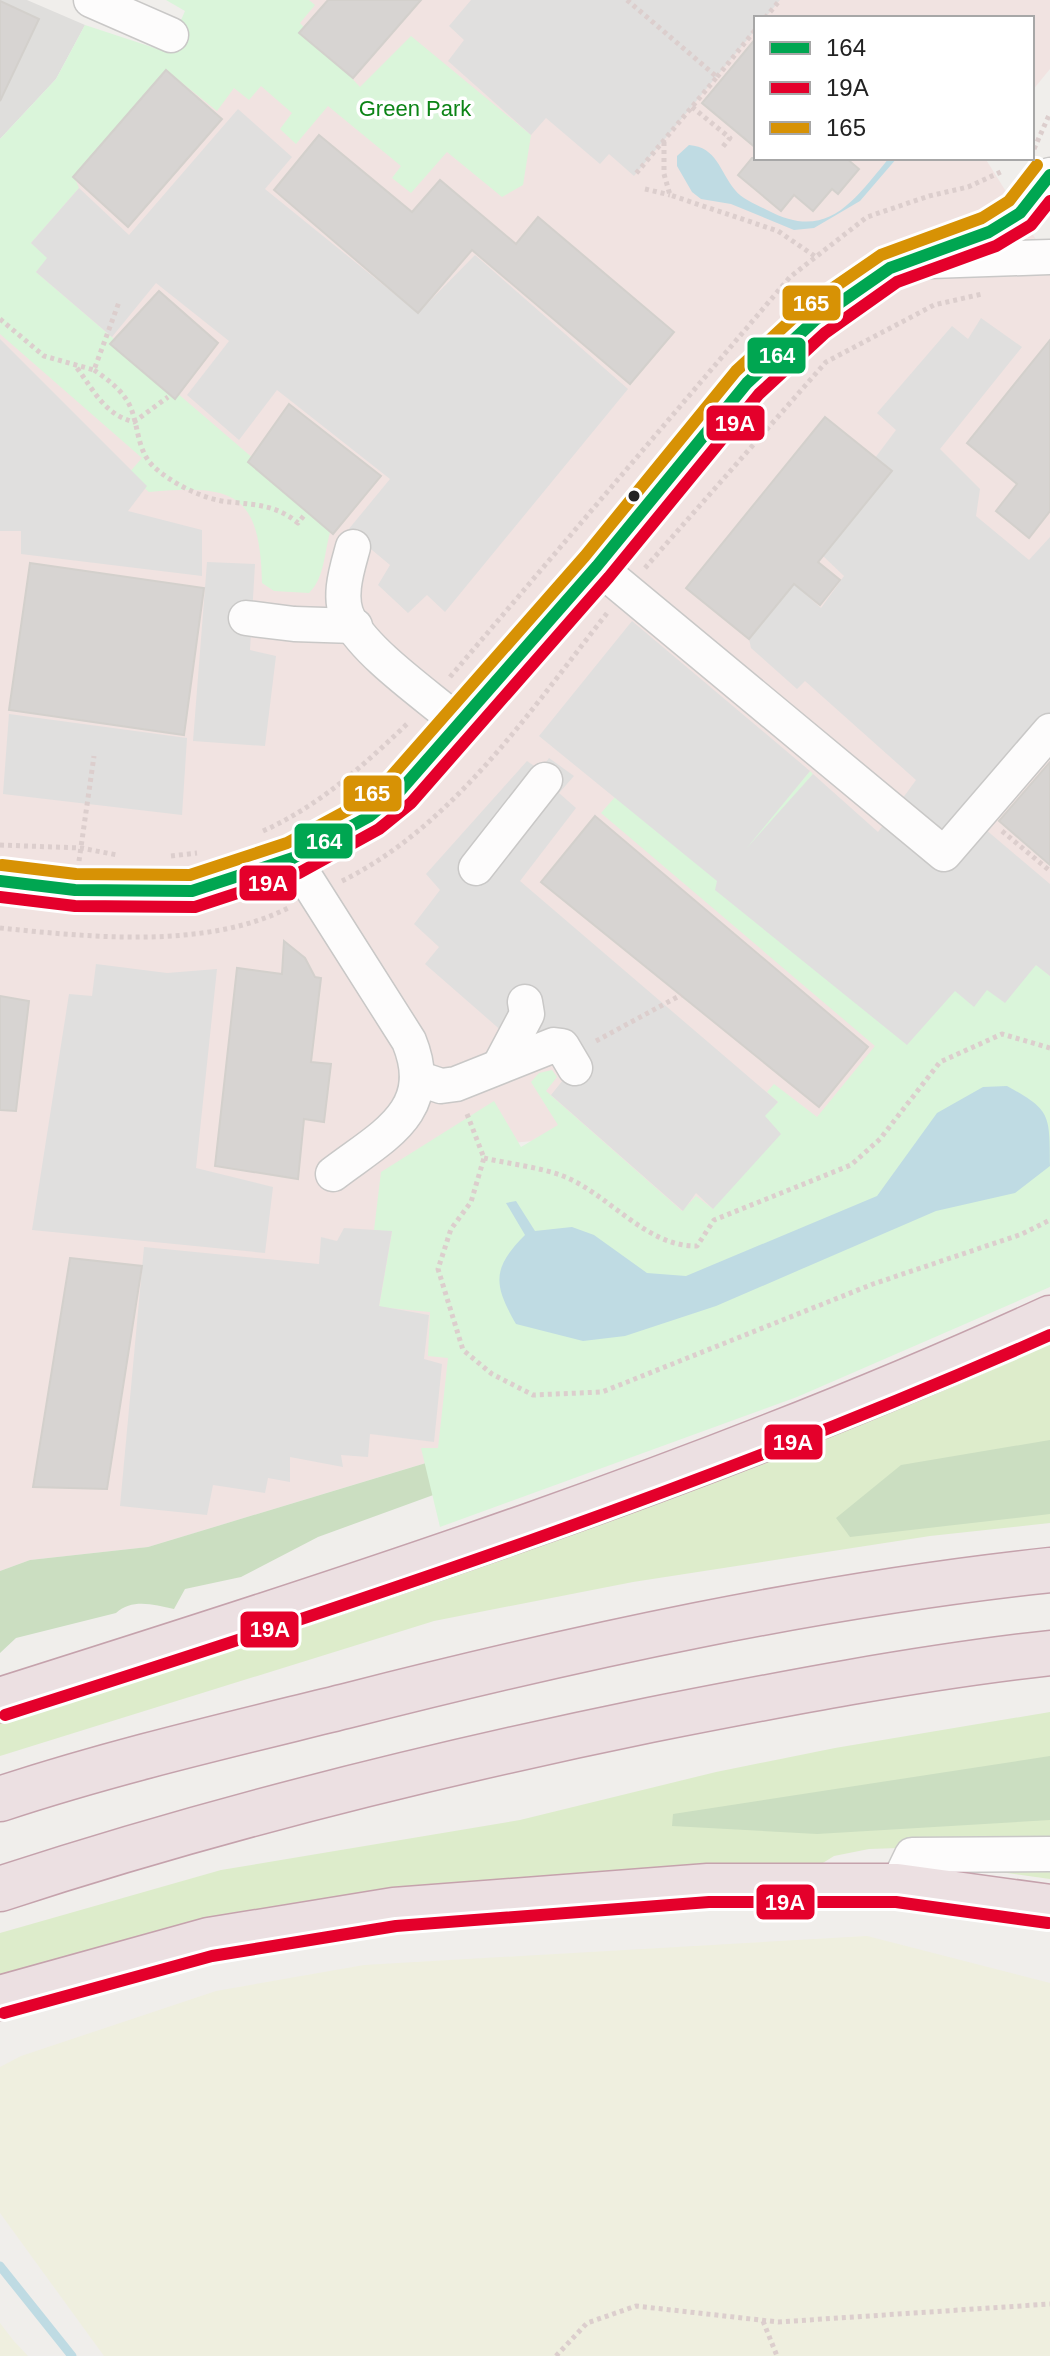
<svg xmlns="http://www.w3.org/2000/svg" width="1050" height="2356" font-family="Helvetica,sans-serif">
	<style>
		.residential { fill: #dfdedc }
		.commercial { fill: #f1e3e1 }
		.farmland { fill: #efefdf }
		.grass { fill: #ddeccb }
		.forest { fill: #cbdec1 }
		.park { fill: #daf5da }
		.parking { fill: #e0dfde }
		.water { fill: #bfdbe3 }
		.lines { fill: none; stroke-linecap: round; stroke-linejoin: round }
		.stream { stroke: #bfdbe3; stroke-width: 9 }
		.building { fill: #d7d4d2; stroke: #d3d0cc; stroke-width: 2 }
		.minor-casing { stroke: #c9c8c7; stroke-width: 37 }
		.highway-casing { stroke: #c5a2ac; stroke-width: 47 }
		.path { stroke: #dccecd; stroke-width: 5; stroke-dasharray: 4 4; stroke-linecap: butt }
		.minor { stroke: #fdfcfc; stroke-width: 34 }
		.highway { stroke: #ece0e2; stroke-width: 44 }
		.bus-1-casing { stroke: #fff; stroke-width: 18 }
		.bus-2-casing { stroke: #fff; stroke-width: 18 }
		.bus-3-casing { stroke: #fff; stroke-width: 18 }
		.bus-1 { stroke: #00a651; stroke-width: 12 }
		.bus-2 { stroke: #e4002b; stroke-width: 12 }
		.bus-3 { stroke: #d79205; stroke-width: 12 }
		.bus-dot { fill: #222; stroke: #fff; stroke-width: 3 }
		.labels { text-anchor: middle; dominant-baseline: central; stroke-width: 7; stroke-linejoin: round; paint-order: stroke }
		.park-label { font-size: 22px; fill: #0c8416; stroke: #fff }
		.line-badge { stroke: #fff; stroke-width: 3 }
		.badge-label { font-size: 22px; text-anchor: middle; font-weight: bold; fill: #fff }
	</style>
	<rect width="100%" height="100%" fill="#f0eeeb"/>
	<path class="residential" d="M0,0h27l58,25 -29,54 -56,60z"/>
	<path class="commercial" d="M274,0h776v69l-18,22v-73h-276v140h229l65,104v750l-221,138 -141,77 -143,-87 -47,4 -13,301 -337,102 -118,13 -30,11v-1375l148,-130z"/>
	<g class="farmland">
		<path d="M867,1936l183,47v373h-946l-104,-143v-146l21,-11 195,-65 148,-26z"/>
		<path d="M0,2323l13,17 15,16h-28z"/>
	</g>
	<g class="grass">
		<path d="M1050,1340v183l-120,13 -297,46 -199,39 -434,135v-34c354,-117 711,-226 1050,-382z"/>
		<path d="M1050,1712v167l-87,-12 -34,-20 -60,2 -35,7 -16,10 -585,51 -122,26 -111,34v-44l221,-63 299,-50 196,-48 119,-24z"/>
	</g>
	<g class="forest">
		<path d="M1050,1440v74l-200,23 -14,-19 65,-53z"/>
		<path d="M459,1453l10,29 -151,55 -77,40 -56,12 -11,20c-20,-4 -41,-11 -58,4l-100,25 -16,15v-82l30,-11 118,-13z"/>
		<path d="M1050,1756v64l-233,14 -145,-8 1,-12z"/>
	</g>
	<g class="park">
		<path d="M166,0h143l6,5 -15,18 60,64 51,-51 120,99 -8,50 -21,12 -55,-45 -36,41 -19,-15 9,-12 -73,-60 -32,38 -16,-15 12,-16 -31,-27 -12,14 -15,-12 -17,23 -51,-41 -92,106 5,12 -48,55 17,15 -12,14 296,254c-8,22 -6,51 -23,67l-35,-2 -12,-8c-2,-90 -28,-99 -113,-91l-21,-18 14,-16 -142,-124v-195l56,-60 29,-54 82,27 18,-41z"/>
		<path d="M810,771l3,3 -97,116 191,154 48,-54h32l50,-25 13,11v311l-253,110 -357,130 -19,-79h17l10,-90 -20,-2 2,-44 -51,-5 13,-75 -18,-2 7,-58 113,-71 27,46 37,-22 -27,-43 8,-9 13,-3 5,7 -11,14 136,120 14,-15 17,13 51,-93 14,-14 -11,-10 7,-8 43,33 58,-71 -274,-233 14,-16 103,84z"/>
	</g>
	<g class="parking">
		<path d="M471,0h309l-15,18h-9v11l-122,147 -25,-22 -9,10 -54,-46 -15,17 -83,-74 16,-21 -15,-14z"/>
		<path d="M238,109l54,48 -27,32 153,124 57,-58 153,134 -183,223 -18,-17 -19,18 -30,-28 12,-20 -42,-35 42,-51 -113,-89 -38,50 -52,-45 42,-54 -73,-58 -44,54 -76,-65 11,-14 -16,-15 48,-55 50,47z"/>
		<path d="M981,318l41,29 -82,102 40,40 -4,27 53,44 21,-23v215l-65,77 65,55v92l-14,-11 -31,38 -18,-13 -13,17 -19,-16 -48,54 -192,-155 2,-9 -178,-145 93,-115 178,150 -64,78 67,-75 65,58 38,-52 -111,-99 -8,8 -46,-41 -2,-9 45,-55 27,24 23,-32 -21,-20 66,-85 -14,-13 21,-28 -19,-17 75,-87 16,13z"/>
		<path d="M0,339l147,147 -19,25 74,19v46l-181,-22v-23h-21z"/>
		<path d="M207,562l48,2 -5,86 26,6 -11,90 -72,-5z"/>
		<path d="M9,714l178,24 -5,77 -179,-21z"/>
		<path d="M549,758l25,18 -15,17 17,15 -56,73 258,221 -13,14 16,18 -68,75 -17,-16 -13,18 -132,-116 12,-15 -45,-64 -14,17 -79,-69 14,-17 -25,-23 26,-34 -14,-16 101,-113 13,9z"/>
		<path d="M96,964l71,9 50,-4 -21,199 77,19 -8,66 -233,-23 37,-236 23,2z"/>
		<path d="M344,1228l48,3 -13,75 50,9 -5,44 18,5 -8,78 -64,-8 -2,23 -27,-2 2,12 -53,-10v25l-22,-4 -3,15 -52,-8 -6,30 -87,-9 24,-259 175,17 2,-27 16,4z"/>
	</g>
	<g class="water">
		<path d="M689,145c28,2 31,27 46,45 7,9 22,15 32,20 60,32 86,-8 122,-52h8l-37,43 -46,27 -20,2 -63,-26 -30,-5 -9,-7 -15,-26v-10z"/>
		<path d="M1007,1086c43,24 43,27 43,80l-35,27 -79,18 -220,95 -91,30 -42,5 -67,-17c-23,-40 -24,-56 9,-89l-19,-32 10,-2 19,30 37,-4 22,8 53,38 39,3 191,-80 60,-83 46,-26z"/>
	</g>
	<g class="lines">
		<path class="stream" d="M0,2266l72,90"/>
	</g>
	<g class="building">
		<path d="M328,0h93l-68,78 -54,-45z"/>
		<path d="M0,1l39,18 -39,82z"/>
		<path d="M756,38v110l-54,-45z"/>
		<path d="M166,70l56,49 -94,108 -55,-50z"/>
		<path d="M319,135l93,77 28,-32 76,64 22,-27 136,115 -44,52 -158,-134 -54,63 -144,-123z"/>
		<path d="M752,158h94l13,11 -21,25 -6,-5 -19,22 -19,-16 -13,16 -43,-36z"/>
		<path d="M159,291l59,52 -43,56 -65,-55z"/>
		<path d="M1050,340v171l-21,27 -33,-27 21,-27 -50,-41z"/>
		<path d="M289,404l92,72 -48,58 -85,-72z"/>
		<path d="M825,417l67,54 -74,91 22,18 -20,25 -26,-21 -45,55 -63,-51z"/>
		<path d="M30,563l174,25 -20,147 -175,-25z"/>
		<path d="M1050,762v103l-51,-44z"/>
		<path d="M595,816l273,231 -49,60 -278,-225z"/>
		<path d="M284,941l21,17 10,19 6,1 -10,84 20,2 -7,58 -20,-3 -6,60 -83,-13 22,-198 45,6z"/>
		<path d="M0,996l29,5 -13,110 -16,-1z"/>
		<path d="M70,1258l72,8 -35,223 -74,-2z"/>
	</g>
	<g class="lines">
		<g class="minor-casing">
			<g id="minor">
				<path d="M91,0l80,35"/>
				<path d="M930,261l120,-4"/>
				<path d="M353,547c-6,22 -16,51 -4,73 19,35 79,76 110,103"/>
				<path d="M597,566l347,288 106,-123"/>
				<path d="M246,618l48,6 61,2"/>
				<path d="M293,858l116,183c29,71 -28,96 -76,133"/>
				<path d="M476,868l69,-88"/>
				<path d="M0,881l75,9 117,1 101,-33 77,-42 29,-24 198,-226 150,-183 68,-63 75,-52 99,-36 31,-19 30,-38"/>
				<path d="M500,1065l27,-51 -2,-12"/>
				<path d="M417,1078l24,8 15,-2 98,-39 8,1 13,22"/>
				<path d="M897,1886l15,-31 138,-1"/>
			</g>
		</g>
		<g class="highway-casing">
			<g id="highway">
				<path d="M0,1700c354,-112 712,-227 1050,-382"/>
				<path d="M0,1799c115,-38 233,-65 350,-94 228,-58 466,-110 700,-135"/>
				<path d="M0,1889c213,-70 431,-124 650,-169 132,-26 266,-52 400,-67"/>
				<path d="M0,1998l209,-58 185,-30 314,-24h189l153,21"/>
			</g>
		</g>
		<g class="path">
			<path d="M627,0l90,77 -83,99"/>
			<path d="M765,18l15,-18"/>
			<path d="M717,77l39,-48"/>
			<path d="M692,107l38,31 -9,11"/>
			<path d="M664,142v32l6,21 108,36 38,26"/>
			<path d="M1034,149l16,-36"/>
			<path d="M645,189l25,6"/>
			<path d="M0,319l44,37 50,14 25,-68"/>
			<path d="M77,368c18,24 27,46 57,54l34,-25"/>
			<path d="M94,370c13,9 27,19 35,34 10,20 7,45 24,62 18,17 51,34 77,36 27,3 46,3 68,21l8,-10"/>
			<path d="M645,568l181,-206 108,-57 48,-11"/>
			<path d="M450,677l340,-400 77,-60 62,-21 39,-9 35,-16"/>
			<path d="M263,831c56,-25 101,-66 145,-108"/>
			<path d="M1002,831l48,40"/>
			<path d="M0,845l81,3 36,7"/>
			<path d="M171,856l26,-3"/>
			<path d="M79,861l15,-105"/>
			<path d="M342,881c113,-56 189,-172 266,-269"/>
			<path d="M0,928c90,9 207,22 290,-21"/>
			<path d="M596,1041l85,-46"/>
			<path d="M467,1114l17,44 -13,44 -20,27 -13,40 25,81 29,24 41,21 69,-3 271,-108 149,-50 28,-14"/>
			<path d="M484,1158c26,6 55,9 79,18 46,18 83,71 134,70l17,-26 137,-55 29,-26 60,-77 62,-28 48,14"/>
			<path d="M763,2321l14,35"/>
			<path d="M556,2356l31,-33 49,-17 142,16 272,-18"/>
		</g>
		<use href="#minor" class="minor"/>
		<use href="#highway" class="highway"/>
		<g class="bus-1-casing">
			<path id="bus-1" d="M0,881l75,9 117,1 101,-33 77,-42 29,-24 198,-226 150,-183 68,-63 75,-52 99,-36 31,-19 30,-38"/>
		</g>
		<g class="bus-2-casing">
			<g id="bus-2">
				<path d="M0,897l75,9 120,1 104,-34 80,-44 32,-26 198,-226 150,-183 66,-61 72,-51 99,-36 35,-21 19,-24"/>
				<path d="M5,1715c354,-112 705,-229 1045,-380"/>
				<path d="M4,2013l208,-57 184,-30 313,-24h187l152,21"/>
			</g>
		</g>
		<g class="bus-3-casing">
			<path id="bus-3" d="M2,865l74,9 114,1 97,-32 74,-40 27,-23 197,-224 151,-185 68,-63 77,-53 101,-37 27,-17 28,-36"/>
		</g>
		<use href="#bus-1" class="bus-1"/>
		<use href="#bus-2" class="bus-2"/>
		<use href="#bus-3" class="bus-3"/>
	</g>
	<circle class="bus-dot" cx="634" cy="496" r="7"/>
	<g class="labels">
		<g class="park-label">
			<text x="415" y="108">Green Park</text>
		</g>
	</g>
	<g class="line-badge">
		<rect x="781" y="284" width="61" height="38" rx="8" fill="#d79205"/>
		<rect x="746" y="336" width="61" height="39" rx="8" fill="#00a651"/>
		<rect x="705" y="404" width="61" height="38" rx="8" fill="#e4002b"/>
		<rect x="342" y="774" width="61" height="39" rx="8" fill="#d79205"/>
		<rect x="293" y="822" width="61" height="38" rx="8" fill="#00a651"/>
		<rect x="238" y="864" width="60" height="38" rx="8" fill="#e4002b"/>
		<rect x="763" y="1423" width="61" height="38" rx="8" fill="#e4002b"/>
		<rect x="239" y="1610" width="61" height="39" rx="8" fill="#e4002b"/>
		<rect x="755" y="1883" width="61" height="38" rx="8" fill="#e4002b"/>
	</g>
	<g class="badge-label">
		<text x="811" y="311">165</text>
		<text x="777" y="363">164</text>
		<text x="735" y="431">19A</text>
		<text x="372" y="801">165</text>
		<text x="324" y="849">164</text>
		<text x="268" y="891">19A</text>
		<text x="793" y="1450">19A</text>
		<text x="270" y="1637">19A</text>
		<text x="785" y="1910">19A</text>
	</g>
	<rect x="754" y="16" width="280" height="144" fill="#ffffff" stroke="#a7a7a7" stroke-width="2"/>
	<rect x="770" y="42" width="40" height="12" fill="#00a651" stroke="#a7a7a7" stroke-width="2"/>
	<text x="826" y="56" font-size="24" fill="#222222">164</text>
	<rect x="770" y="82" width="40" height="12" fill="#e4002b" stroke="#a7a7a7" stroke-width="2"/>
	<text x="826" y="96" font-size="24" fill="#222222">19A</text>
	<rect x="770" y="122" width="40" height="12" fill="#d79205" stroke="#a7a7a7" stroke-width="2"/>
	<text x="826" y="136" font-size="24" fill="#222222">165</text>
</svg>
